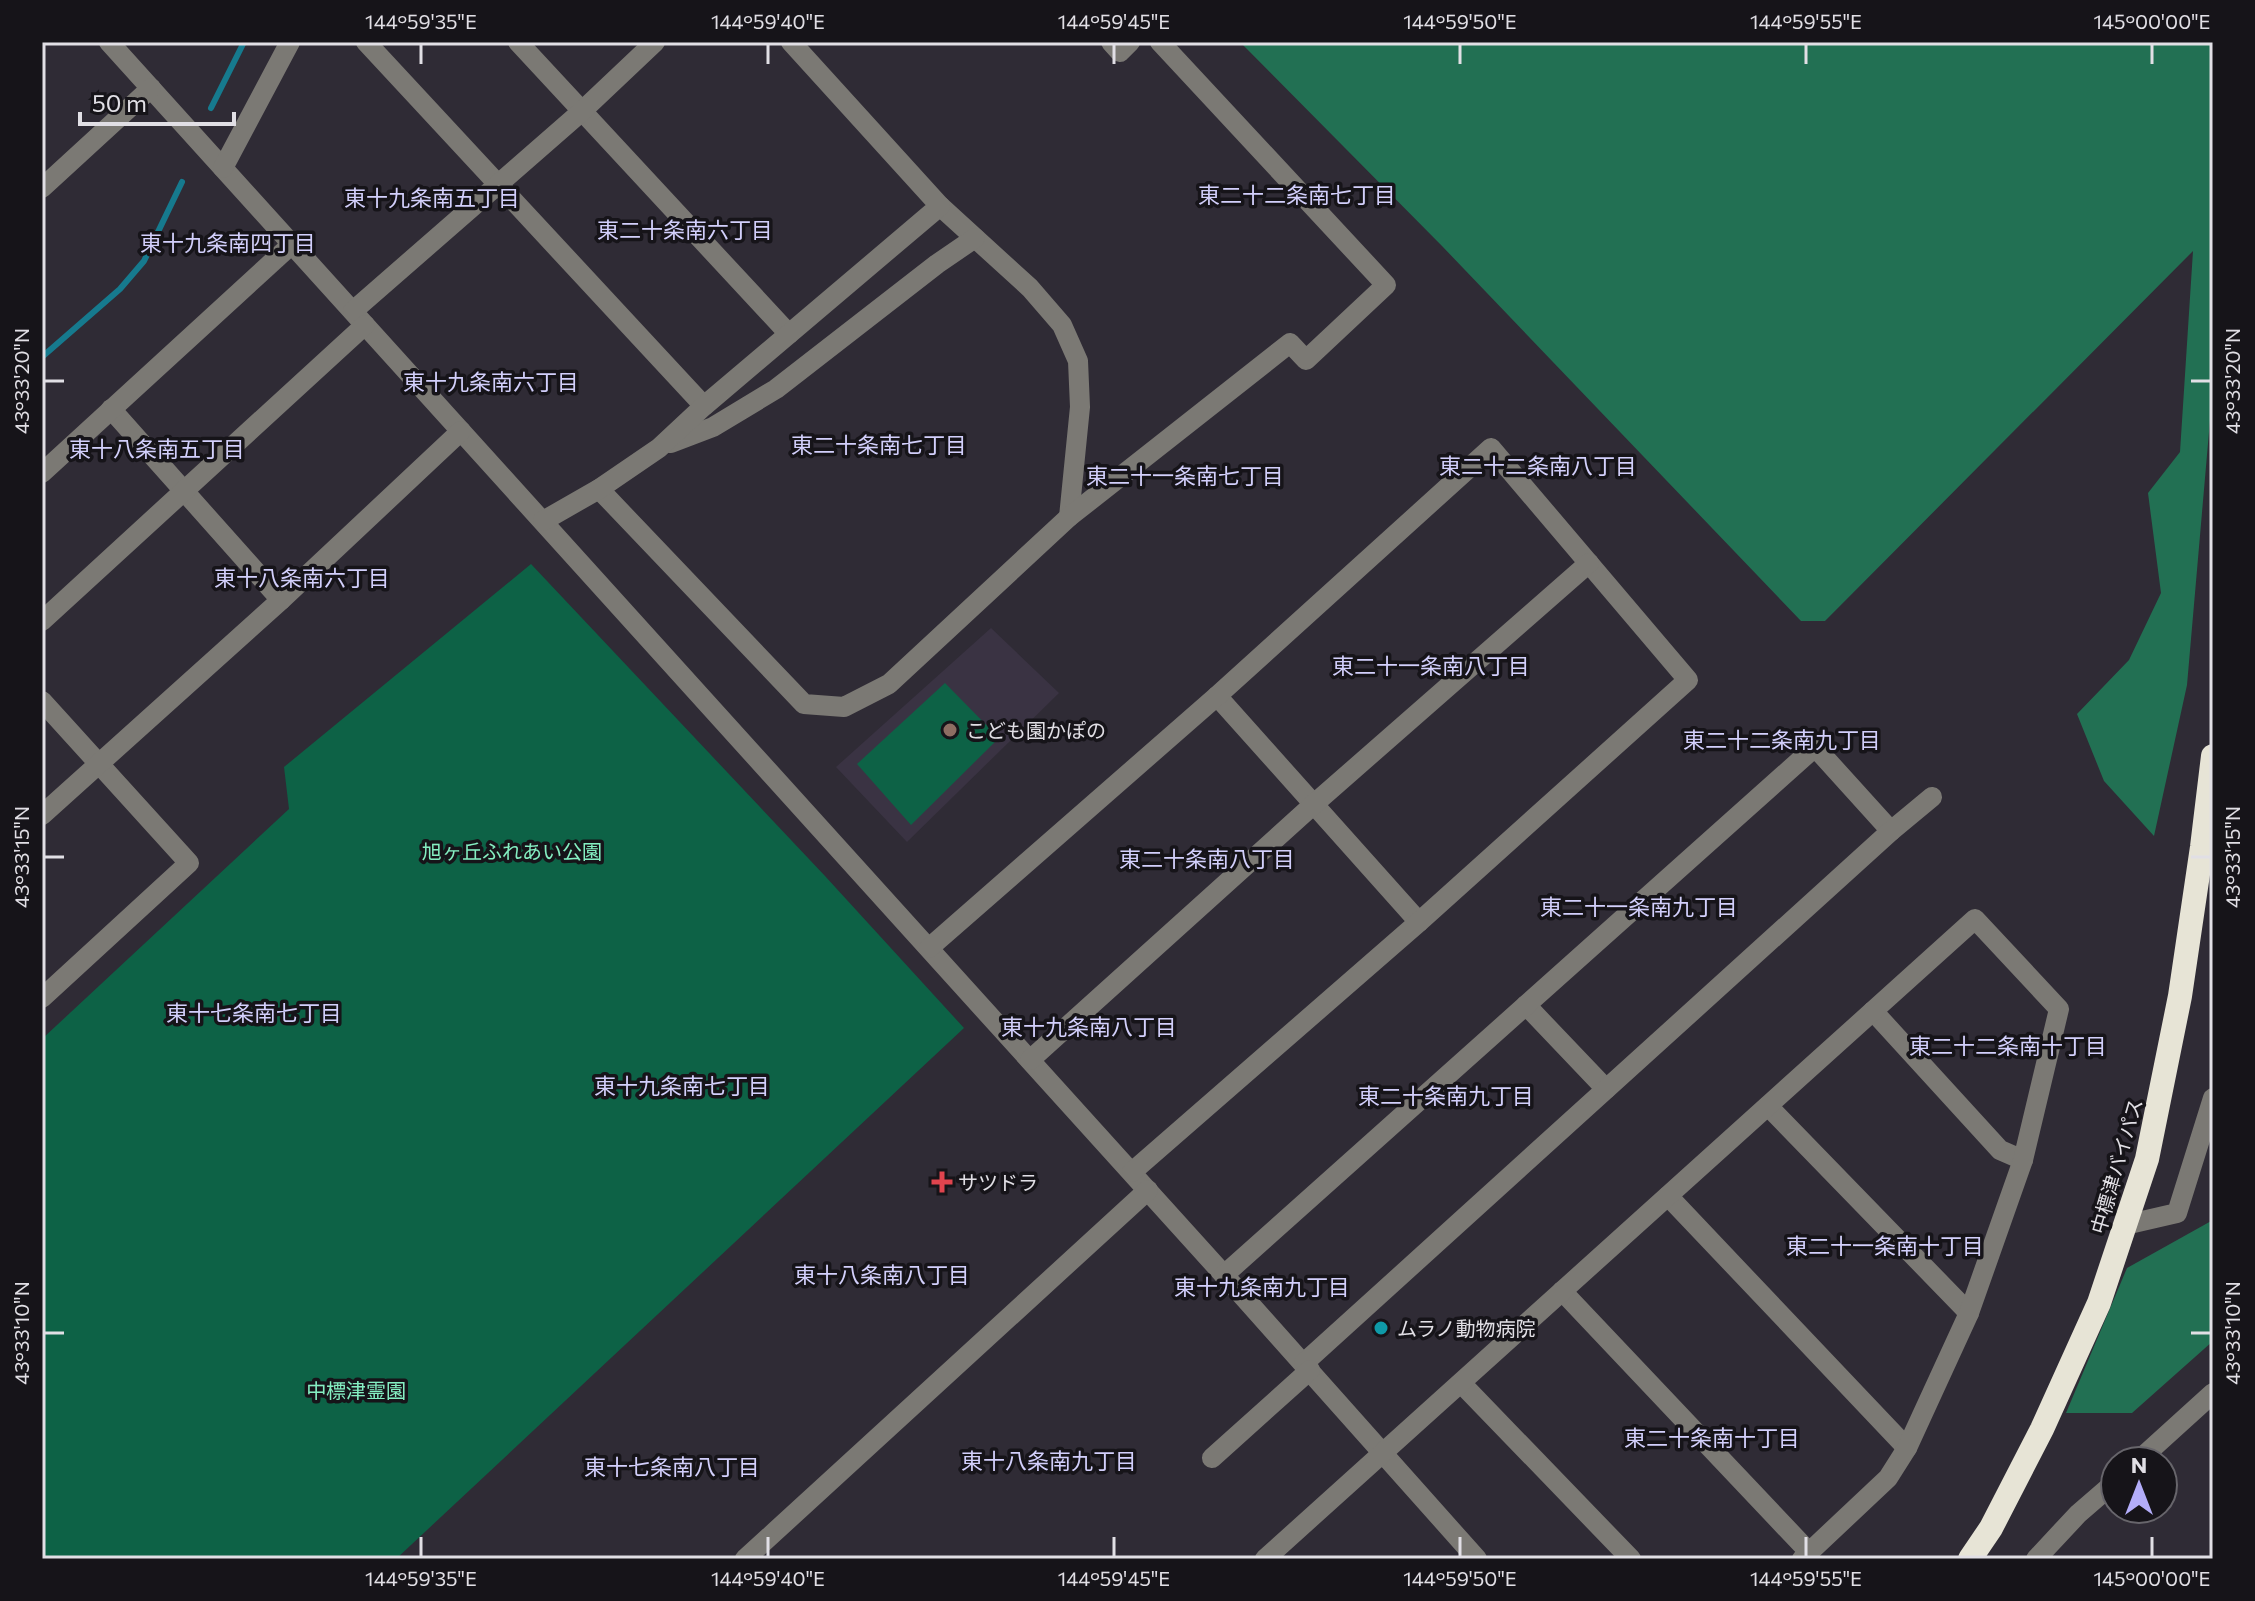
<svg xmlns="http://www.w3.org/2000/svg" width="2255" height="1601" font-family="Commissioner,'Noto Sans JP',sans-serif">
	<style>
		.built { fill: #3a3343 }
		.green { fill: #0d6246 }
		.forest { fill: #227053 }
		.lines { fill: none; stroke-linecap: round; stroke-linejoin: round }
		.stream { stroke: #167a8e; stroke-width: 6 }
		.minor { stroke: #7b7974; stroke-width: 20 }
		.highway { stroke: #e7e4d6; stroke-width: 24 }
		.ticks { fill: none; stroke: #e1dfe5; stroke-width: 3 }
		.education-dot { fill: #8d6e63; stroke: #161419; stroke-width: 3 }
		.health-dot { fill: #e0444e; stroke: #161419; stroke-width: 3 }
		.culture-dot { fill: #0f9aa8; stroke: #161419; stroke-width: 3 }
		.labels { text-anchor: middle; dominant-baseline: central; stroke-width: 7; stroke-linejoin: round; paint-order: stroke }
		.poi-label { font-size: 20px; fill: #e1dfe5; stroke: #161419; text-anchor: start }
		.park-label { font-size: 20px; fill: #85efc2; stroke: #161419 }
		.street-label { font-size: 20px; fill: #e1dfe5; stroke: #161419 }
		.neighbourhood-label { font-size: 22px; fill: #d2cffb; stroke: #161419 }
		.neatline { fill: none; stroke: #e1dfe5; stroke-width: 3 }
		.ticks-label { font-size: 20px; text-anchor: middle; fill: #e1dfe5 }
	</style>
	<rect width="100%" height="100%" fill="#2f2b35"/>
	<path class="built" d="M991,628l68,65 -152,149 -71,-75z"/>
	<g class="green">
		<path d="M531,564l294,312 139,152 -568,531h-354v-520l247,-230 -5,-42z"/>
		<path d="M945,683l54,55 -88,87 -54,-61z"/>
	</g>
	<g class="forest">
		<path d="M1240,42h973v344l-26,299 -33,151 -50,-55 -27,-67 52,-54 32,-67 -13,-100 32,-41 13,-201 -368,370h-24l-359,-375z"/>
		<path d="M2213,1220v121l-81,72h-66l61,-145z"/>
	</g>
	<g class="lines">
		<g class="stream">
			<path d="M211,108l33,-66"/>
			<path d="M42,357l78,-68 24,-28 38,-79"/>
		</g>
		<g class="minor">
			<path d="M109,42l1115,1233 253,284"/>
			<path d="M366,42l338,364"/>
			<path d="M518,42l271,292"/>
			<path d="M1111,42l9,10 10,-10"/>
			<path d="M223,168l67,-126"/>
			<path d="M42,188l109,-100"/>
			<path d="M940,206l90,82 32,37 16,36 2,46 -11,110"/>
			<path d="M353,311l228,-199 74,-70"/>
			<path d="M111,409l170,191"/>
			<path d="M671,443l42,-16 63,-38 161,-125 38,-26"/>
			<path d="M42,473l250,-229"/>
			<path d="M599,489l205,215 40,3 45,-23 180,-167 221,-174 16,17 80,-75 -226,-243"/>
			<path d="M543,521l56,-32 60,-41 45,-42 236,-200 -149,-164"/>
			<path d="M42,621l323,-296"/>
			<path d="M1217,696l202,226"/>
			<path d="M42,701l147,162 -147,135"/>
			<path d="M42,815l239,-215 180,-169"/>
			<path d="M929,948l288,-252 274,-248 197,232 -269,242 -287,250"/>
			<path d="M1526,1005l80,84"/>
			<path d="M1873,1011l127,139 23,10"/>
			<path d="M1030,1060l284,-256 275,-241"/>
			<path d="M1768,1106l201,207"/>
			<path d="M1668,1196l239,252"/>
			<path d="M2125,1225l52,-12 36,-115"/>
			<path d="M1224,1275l591,-528 76,84"/>
			<path d="M1562,1291l247,261"/>
			<path d="M1304,1363l587,-532 41,-34"/>
			<path d="M1461,1383l170,176"/>
			<path d="M1212,1458l98,-88"/>
			<path d="M2138,1461l75,-68"/>
			<path d="M745,1559l403,-369"/>
			<path d="M1265,1559l710,-640 84,90 -36,151 -54,153 -62,135 -19,30 -86,81"/>
			<path d="M2036,1559l42,-45 37,-32"/>
		</g>
		<path class="highway" d="M1970,1559l21,-31 51,-99 57,-126 48,-144 33,-163 22,-149 11,-91"/>
	</g>
	<path class="ticks" d="M421,44v20M768,44v20M1114,44v20M1460,44v20M1806,44v20M2152,44v20M44,381h20M2191,381h20M44,857h20M2191,857h20M44,1333h20M2191,1333h20M421,1537v20M768,1537v20M1114,1537v20M1460,1537v20M1806,1537v20M2152,1537v20"/>
	<circle class="education-dot" cx="950" cy="730" r="8"/>
	<path class="health-dot" d="M938 1170h8v8h8v8h-8v8h-8v-8h-8v-8h8z"/>
	<circle class="culture-dot" cx="1381" cy="1328" r="8"/>
	<g class="labels">
		<g class="poi-label">
			<text x="966" y="730">こども園かぽの</text>
			<text x="958" y="1182">サツドラ</text>
			<text x="1397" y="1328">ムラノ動物病院</text>
		</g>
		<g class="park-label">
			<text x="512" y="851">旭ヶ丘ふれあい公園</text>
			<text x="356" y="1390">中標津霊園</text>
		</g>
		<g class="street-label">
			<text transform="translate(2116 1166) rotate(-74)">中標津バイパス</text>
		</g>
		<g class="neighbourhood-label">
			<text x="1297" y="194">東二十二条南七丁目</text>
			<text x="432" y="197">東十九条南五丁目</text>
			<text x="685" y="229">東二十条南六丁目</text>
			<text x="228" y="242">東十九条南四丁目</text>
			<text x="491" y="381">東十九条南六丁目</text>
			<text x="879" y="444">東二十条南七丁目</text>
			<text x="157" y="448">東十八条南五丁目</text>
			<text x="1538" y="465">東二十二条南八丁目</text>
			<text x="1185" y="475">東二十一条南七丁目</text>
			<text x="302" y="577">東十八条南六丁目</text>
			<text x="1431" y="665">東二十一条南八丁目</text>
			<text x="1782" y="739">東二十二条南九丁目</text>
			<text x="1207" y="858">東二十条南八丁目</text>
			<text x="1639" y="906">東二十一条南九丁目</text>
			<text x="254" y="1012">東十七条南七丁目</text>
			<text x="1089" y="1026">東十九条南八丁目</text>
			<text x="2008" y="1045">東二十二条南十丁目</text>
			<text x="682" y="1085">東十九条南七丁目</text>
			<text x="1446" y="1095">東二十条南九丁目</text>
			<text x="1885" y="1245">東二十一条南十丁目</text>
			<text x="882" y="1274">東十八条南八丁目</text>
			<text x="1262" y="1286">東十九条南九丁目</text>
			<text x="1712" y="1437">東二十条南十丁目</text>
			<text x="1049" y="1460">東十八条南九丁目</text>
			<text x="672" y="1466">東十七条南八丁目</text>
		</g>
	</g>
	<rect width="2255" height="1601" fill="none" stroke="#161419" stroke-width="88"/>
	<g transform="translate(2139 1485)"><circle r="38" fill="#161419" stroke="#67656b" stroke-width="2"/>
	<path d="M0-6L14 30L0 20L-14 30Z" fill="#b3adf9"/>
	<text y="-12" font-size="22" font-weight="bold" text-anchor="middle" fill="#e1dfe5">N</text>
	</g>
	<path d="M80 112v12h154v-12" fill="none" stroke="#e1dfe5" stroke-width="4"/>
	<text x="92" y="112" font-size="24" fill="#e1dfe5" stroke="#161419" stroke-width="6" paint-order="stroke">50 m</text>
	<rect x="44" y="44" width="2167" height="1513" class="neatline"/>
	<g class="ticks-label">
		<text x="421" y="29">144°59'35"E</text>
		<text x="768" y="29">144°59'40"E</text>
		<text x="1114" y="29">144°59'45"E</text>
		<text x="1460" y="29">144°59'50"E</text>
		<text x="1806" y="29">144°59'55"E</text>
		<text x="2152" y="29">145°00'00"E</text>
		<text transform="translate(22 381) rotate(-90)" y="7">43°33'20"N</text>
		<text transform="translate(2233 381) rotate(-90)" y="7">43°33'20"N</text>
		<text transform="translate(22 857) rotate(-90)" y="7">43°33'15"N</text>
		<text transform="translate(2233 857) rotate(-90)" y="7">43°33'15"N</text>
		<text transform="translate(22 1333) rotate(-90)" y="7">43°33'10"N</text>
		<text transform="translate(2233 1333) rotate(-90)" y="7">43°33'10"N</text>
		<text x="421" y="1586">144°59'35"E</text>
		<text x="768" y="1586">144°59'40"E</text>
		<text x="1114" y="1586">144°59'45"E</text>
		<text x="1460" y="1586">144°59'50"E</text>
		<text x="1806" y="1586">144°59'55"E</text>
		<text x="2152" y="1586">145°00'00"E</text>
	</g>
</svg>
